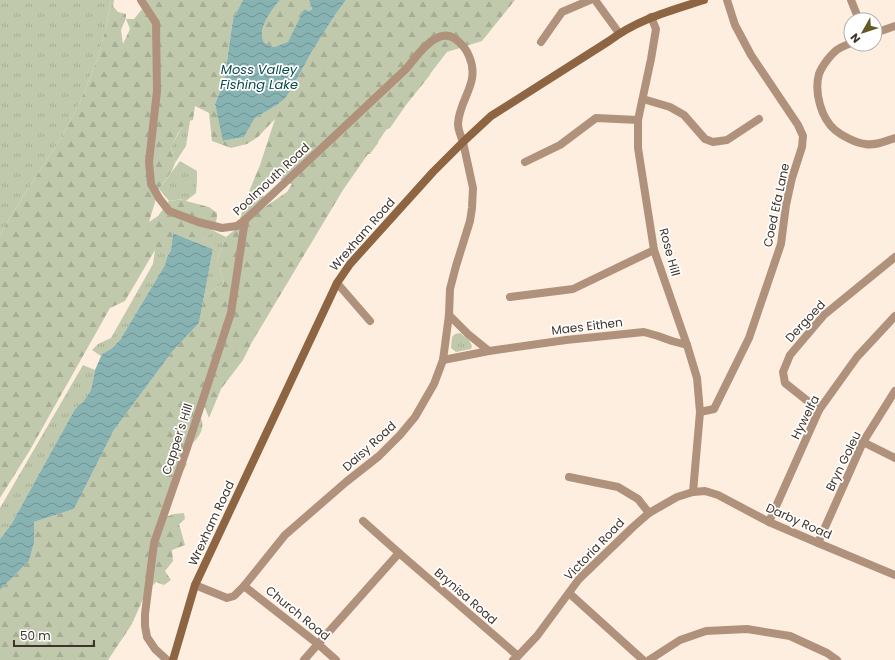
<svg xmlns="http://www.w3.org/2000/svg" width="895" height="660" font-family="Poppins,sans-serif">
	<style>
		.grass { fill: url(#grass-tufts) }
		.forest { fill: url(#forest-firs); fill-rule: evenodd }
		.water { fill: url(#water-waves) }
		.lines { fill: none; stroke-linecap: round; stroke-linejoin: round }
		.minor { stroke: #b0927c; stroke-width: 8 }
		.tertiary { stroke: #b0927c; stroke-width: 8 }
		.secondary { stroke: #8e6543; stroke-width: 8 }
		.labels { text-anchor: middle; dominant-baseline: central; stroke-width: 3.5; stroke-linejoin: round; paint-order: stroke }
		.street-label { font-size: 12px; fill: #3f342b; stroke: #fff }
		.water-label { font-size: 13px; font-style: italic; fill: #084b4c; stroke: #fff }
	</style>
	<defs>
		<pattern id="grass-tufts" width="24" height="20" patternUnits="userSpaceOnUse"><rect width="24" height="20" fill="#c0c9ac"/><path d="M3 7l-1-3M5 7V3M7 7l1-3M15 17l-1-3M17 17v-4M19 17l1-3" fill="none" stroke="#a6ad94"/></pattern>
		<pattern id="forest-firs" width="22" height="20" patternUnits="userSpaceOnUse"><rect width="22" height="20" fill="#c0c9ac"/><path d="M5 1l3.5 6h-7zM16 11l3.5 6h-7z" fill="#a6ad94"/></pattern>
		<pattern id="water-waves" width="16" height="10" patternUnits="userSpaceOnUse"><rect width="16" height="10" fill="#88b3b3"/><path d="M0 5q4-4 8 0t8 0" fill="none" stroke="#719292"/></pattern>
	</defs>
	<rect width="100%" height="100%" fill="#feeedf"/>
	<g class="grass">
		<path d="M0,0h111l-5,28 -9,32 -17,42 -17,33 -50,77 -13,23z"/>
		<path d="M188,121h2l-4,25 -11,17 -4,-16 12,-22z"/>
		<path d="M180,161l17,10v9l-1,13 -10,8 -3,-2 -14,2 -10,-12z"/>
		<path d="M212,230l14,7 -9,23 7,23 -20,13 9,-47 -12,-5z"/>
		<path d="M155,250h16l-4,7 -2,8 -45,75 -9,9 -9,5 -1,2 -9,-6 6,-6 13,-6 42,-74z"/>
		<path d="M460,333l9,7 3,6 -1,3 -15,3 -5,-4 1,-11 3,-3z"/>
		<path d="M83,365l12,5 -4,20 -8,12 -8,7 -63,114 -12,16v-31z"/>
	</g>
	<g class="forest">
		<path d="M111,0h3l-1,6 5,6 8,2v4l-5,12 2,14 7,-15 -4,-10h8l8,-10 -5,-9h106l-10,19 -9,63 -9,22 9,37 20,-4 11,-19 22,-13 15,-17 19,-35 24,-38 11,-15h169l-33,41 -35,11 -17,22v1l-24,30 -16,23 -4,2 -8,12v1l-8,11h-2l-25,36 -91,152 -9,18 -22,29 -12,29 -4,-10h-6l-2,2c1,3 4,8 5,11 3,15 -13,25 -22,33l7,10 -25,45 -2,10 14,-5 10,-1 1,6 -6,5 6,21 -13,5 1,11 -8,10 6,9 -7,5 -8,-3 -10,10 -14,32 -24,36h-108v-70l29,-29 5,-18v-21l40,-13 40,-79 58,-78 27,-29 5,-27 20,-13 -7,-23 9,-23 11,-9 11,-34 12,-29 15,-46 -17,18 -11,7 -16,4 -19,-7 -3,-28 -14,-7 -2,14c-12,2 -16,17 -22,27l4,16 -3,8 -13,18 -10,33 9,-6 11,-15 15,-2 2,2 23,6 8,6c1,12 -9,22 -16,31l-28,-11 -2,17h-16l-30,51 -15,7 -80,142 -30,48v-263l13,-23 50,-77 17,-33 17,-42 9,-32zM277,178l15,6 -5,8 -22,15v-8l-3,-6z"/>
		<path d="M280,0h29l3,9 -3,2 -5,-2 -16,34 -6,1 -8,3c-3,-1 -7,-2 -9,-4 -10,-11 7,-34 15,-43z"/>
	</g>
	<g class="water">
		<path d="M243,0h37c-8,9 -25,32 -15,43 2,2 6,3 9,4l8,-3 6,-2 16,-33 5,2 3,-2 -3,-9h37l-11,15 -24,38 -19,35 -7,10 -8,7 -22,13 -11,19 -21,4 -8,-37 9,-22 9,-63z"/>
		<path d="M173,233l40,16 -14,74 -27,29 -58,78 -40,79 -40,13v21l-5,18 -29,29v-51l12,-16 63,-114 8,-7 8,-12 4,-20 7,-16 9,-5 9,-9 45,-75 2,-8 4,-7z"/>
	</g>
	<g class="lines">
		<g class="minor">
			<path d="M595,0l24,33"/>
			<path d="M851,0l8,20"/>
			<path d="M651,17l5,12 -5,30 -13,61v28l16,102 33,95 10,33 3,34 -7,80"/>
			<path d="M875,33l20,-7"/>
			<path d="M541,42l21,-30 28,-12"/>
			<path d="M851,43c-4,2 -8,3 -11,5 -8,4 -18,18 -21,26 -5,18 2,44 16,56 7,6 21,13 30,14 10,2 21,-3 30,-6"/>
			<path d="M643,99l27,8 14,8 21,24 8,3 14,-2 32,-21"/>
			<path d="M525,162l35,-17 36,-27 42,2"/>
			<path d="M337,283l33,38"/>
			<path d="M510,297l63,-8 81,-39"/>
			<path d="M449,315l19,19 21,17 77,-11 78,-8 14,4 14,5 15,4"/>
			<path d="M443,360l46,-9"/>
			<path d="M819,410l-34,-27 -2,-11 7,-17 34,-40 71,-58"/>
			<path d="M700,412l14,-3 35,-71 32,-94 5,-39 6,-27 10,-31 1,-11 -5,-11 -47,-70 -16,-30 -8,-25"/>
			<path d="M863,442l32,16"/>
			<path d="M569,477l49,10 20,12 11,14"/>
			<path d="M363,521l36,32"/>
			<path d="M769,522l50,-112 38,-53 38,-41"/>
			<path d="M818,543l45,-101 32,-51"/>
			<path d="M195,585l32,13 7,-2 10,-10 41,-51 61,-53 33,-26 21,-21 15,-18 19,-33 9,-24 6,-45 1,-26 6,-23 14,-45 2,-13 1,-20 -10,-46"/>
			<path d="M244,586l74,58 18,16"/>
			<path d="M569,593l74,67"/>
			<path d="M167,660l-12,-11 -8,-12 -2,-11v-12l9,-71 33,-95 44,-135 14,-93"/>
			<path d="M304,660l14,-16 81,-91 119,103"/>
			<path d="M649,660l31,-20 26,-9 41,-2 43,7 37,17 10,7"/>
		</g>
		<g class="tertiary">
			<path d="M141,0l15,23 1,68 -8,71 2,22 8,14 10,13 29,11 24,6 15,-2 8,-6 161,-151c10,-12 30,-42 48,-31 7,5 12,10 15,18 12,27 -10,43 -11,68 0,6 3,12 5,18"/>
			<path d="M513,660l5,-4 19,-20 42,-57 54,-52 16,-14 28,-16 16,-5 12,-1 13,4 51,27 49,21 77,32"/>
		</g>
		<path class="secondary" d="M173,660l22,-75 142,-302 13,-19 83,-92 30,-30 28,-26 118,-75c29,-22 61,-30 95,-41"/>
	</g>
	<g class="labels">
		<g class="street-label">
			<text transform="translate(271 179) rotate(-43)">Poolmouth Road</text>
			<text transform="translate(776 205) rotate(-78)">Coed Efa Lane</text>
			<text transform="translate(362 234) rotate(-49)">Wrexham Road</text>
			<text transform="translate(670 252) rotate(75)">Rose Hill</text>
			<text transform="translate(805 321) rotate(-47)">Dergoed</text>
			<text transform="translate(587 326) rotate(-7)">Maes Eithen</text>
			<text transform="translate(805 417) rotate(-63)">Hywelfa</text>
			<text transform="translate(177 439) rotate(-72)">Capper's Hill</text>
			<text transform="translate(369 446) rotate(-42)">Daisy Road</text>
			<text transform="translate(843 461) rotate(-64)">Bryn Goleu</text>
			<text transform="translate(799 521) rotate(24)">Darby Road</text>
			<text transform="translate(211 523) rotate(-65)">Wrexham Road</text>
			<text transform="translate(594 549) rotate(-46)">Victoria Road</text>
			<text transform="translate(466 596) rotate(41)">Brynisa Road</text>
			<text transform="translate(298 613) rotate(39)">Church Road</text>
		</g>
		<g class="water-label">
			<text x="259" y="69">Moss Valley<tspan x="259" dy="15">Fishing Lake</tspan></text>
		</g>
	</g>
	<g transform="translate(863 32) rotate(231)"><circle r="19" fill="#ffffff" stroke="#b2aeaa"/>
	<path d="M0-3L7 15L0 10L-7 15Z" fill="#655a27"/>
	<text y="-6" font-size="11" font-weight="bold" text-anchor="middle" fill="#3f342b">N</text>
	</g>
	<path d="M14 640v6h80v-6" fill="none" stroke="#3f342b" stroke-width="2"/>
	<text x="20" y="640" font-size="12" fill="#3f342b" stroke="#ffffff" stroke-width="3" paint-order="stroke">50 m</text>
</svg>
